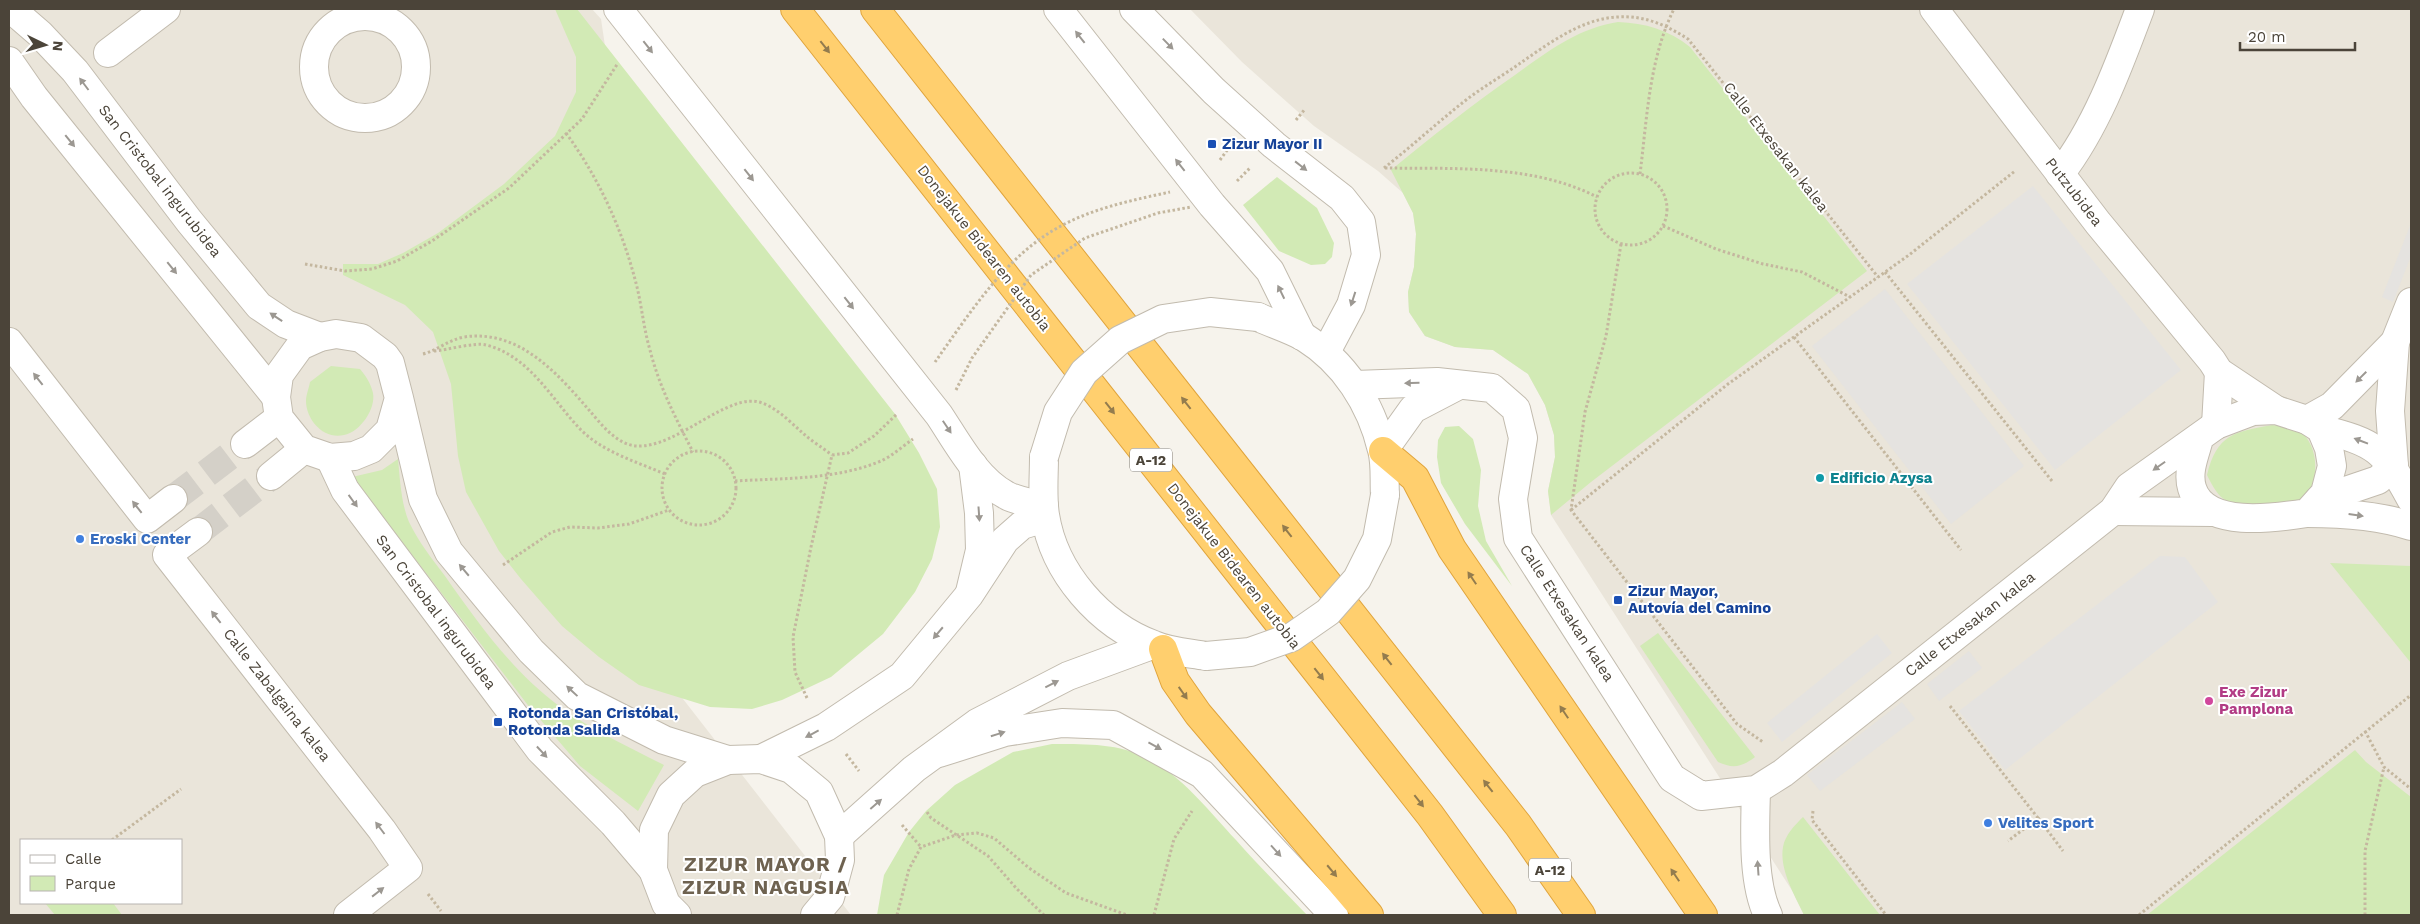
<svg xmlns="http://www.w3.org/2000/svg" width="2420" height="924" font-family="'Work Sans',sans-serif">
	<style>
		.residential { fill: #eae5da; fill-rule: evenodd }
		.green { fill: #d2eab5 }
		.parking { fill: #e5e3e0 }
		.lines { fill: none; stroke-linecap: round; stroke-linejoin: round }
		.minor-tunnel { stroke: #d4d0c8; stroke-width: 28; stroke-dasharray: 28 14; stroke-linecap: butt }
		.pedestrian-casing { stroke: #c2bbae; stroke-width: 30 }
		.minor-casing { stroke: #c2bbae; stroke-width: 30 }
		.tertiary-casing { stroke: #c2bbae; stroke-width: 30 }
		.motorway-casing { stroke: #e0a43c; stroke-width: 30 }
		.path { stroke: #c4b79f; stroke-width: 3; stroke-dasharray: 2.5 2.5; stroke-linecap: butt }
		.pedestrian { stroke: #fff; stroke-width: 28 }
		.minor { stroke: #fff; stroke-width: 28 }
		.tertiary { stroke: #fff; stroke-width: 28 }
		.motorway { stroke: #ffcf6e; stroke-width: 28 }
		.tertiary-bridge-casing { stroke: #c2bbae; stroke-width: 30; stroke-linecap: butt }
		.path-bridge { stroke: #c4b79f; stroke-width: 3; stroke-dasharray: 2.5 2.5; stroke-linecap: butt }
		.tertiary-bridge { stroke: #fff; stroke-width: 28 }
		.oneway { fill: #9c9892 }
		.oneway2 { fill: #937c4e }
		.transit-dot { fill: #1a4fb4; stroke: #fff; stroke-width: 2 }
		.culture-dot { fill: #0f9aa8; stroke: #fff; stroke-width: 2 }
		.shop-dot { fill: #3f7fe0; stroke: #fff; stroke-width: 2 }
		.hotel-dot { fill: #d1479c; stroke: #fff; stroke-width: 2 }
		.labels { text-anchor: middle; dominant-baseline: central; stroke-width: 4; stroke-linejoin: round; paint-order: stroke }
		.shield { fill: #fff; stroke: #817c74; stroke-width: 1 }
		.shield-label { font-size: 14px; font-weight: bold; fill: #4b4439 }
		.transit-label { font-size: 15px; font-weight: bold; fill: #164399; stroke: #fff; text-anchor: start }
		.street-label { font-size: 15px; fill: #4b4439; stroke: #fff }
		.culture-label { font-size: 15px; font-weight: bold; fill: #0d838f; stroke: #fff; text-anchor: start }
		.shop-label { font-size: 15px; font-weight: bold; fill: #366cbe; stroke: #fff; text-anchor: start }
		.hotel-label { font-size: 15px; font-weight: bold; fill: #b23c85; stroke: #fff; text-anchor: start }
		.district-label { font-size: 20px; font-weight: bold; letter-spacing: 1px; fill: #6e6250; stroke: #fff }
	</style>
	<rect width="100%" height="100%" fill="#f6f3ec"/>
	<g class="residential">
		<path d="M9,9h583l9,10 12,81 -115,361 353,454h-842zM21,840h160v63h-160z"/>
		<path d="M1190,9h1221v906h-607l-11,-23 -242,-377 -3,-24 7,-34 -1,-22 -9,-30 -17,-31 -35,-24 -38,-3 -30,-11 -16,-24 -1,-20 6,-25 2,-33 -3,-21 -10,-20 -25,-22 -64,-45 -72,-64z"/>
	</g>
	<g class="green">
		<path d="M555,9h22l318,405 24,39 18,36 3,38 -8,32 -17,33 -32,42 -52,43 -49,23 -30,9 -42,-2 -71,-22 -40,-28 -37,-31 -41,-47 -22,-28 -33,-59 -8,-36 -7,-72 -18,-52 -28,-27 -62,-30v-11h35l25,-11 35,-20 66,-49 51,-48 21,-44v-35z"/>
		<path d="M1618,22c27,1 51,8 72,25l177,224 -276,211 -40,33 -3,-24 7,-34 -1,-22 -9,-30 -17,-31 -35,-24 -38,-3 -30,-11 -16,-24 -1,-20 6,-25 2,-33 -3,-21 -22,-43c40,-33 81,-65 124,-95 32,-23 63,-47 103,-53z"/>
		<path d="M1277,177l40,31 17,35 -2,14 -7,7 -14,1 -32,-14 -36,-46z"/>
		<path d="M331,366l29,3c6,7 11,15 13,24 3,16 -13,39 -29,42 -20,5 -38,-15 -38,-34 0,-6 3,-13 4,-19z"/>
		<path d="M2272,425c9,1 18,1 26,5 25,15 23,67 -7,77 -9,3 -25,-1 -34,-1 -30,-1 -37,-4 -50,-31 10,-41 27,-43 65,-50z"/>
		<path d="M1459,426l14,13 8,31 -3,36 8,35 26,45 -47,-62 -24,-41 -4,-26 1,-17 7,-13z"/>
		<path d="M398,459c2,20 3,44 11,63 9,19 23,37 36,54 33,47 67,95 114,130 32,24 70,41 105,59l-26,46 -58,-45 -53,-62 -175,-227 30,-7z"/>
		<path d="M2330,563l81,3v97z"/>
		<path d="M1658,633l97,124c-13,10 -22,12 -37,5l-78,-116z"/>
		<path d="M1052,744c33,0 71,-1 101,17 34,21 56,50 83,79 23,26 47,50 71,75h-430l7,-40 25,-43 17,-21 29,-26 58,-33z"/>
		<path d="M2355,750l11,12 45,35v118h-264z"/>
		<path d="M1803,817l77,98h-76c-9,-19 -25,-46 -21,-68 2,-12 12,-22 20,-30z"/>
		<path d="M45,903h68l9,12h-67z"/>
	</g>
	<g class="parking">
		<path d="M2033,186l148,184 -126,100 -148,-186z"/>
		<path d="M2411,223v33l-18,46 -11,-5z"/>
		<path d="M1885,289l139,177 -73,58 -139,-178z"/>
		<path d="M2160,556l25,1 33,45 -213,168 -46,-59z"/>
		<path d="M1877,634l15,19 -110,89 -15,-19z"/>
		<path d="M1969,651l13,17 -43,33 -12,-17z"/>
		<path d="M1902,702l13,17 -95,72 -13,-16z"/>
	</g>
	<g class="lines">
		<g class="minor-tunnel">
			<path d="M173,499l72,-55"/>
			<path d="M198,532l73,-56"/>
		</g>
		<g class="pedestrian-casing">
			<path id="pedestrian" d="M108,53l58,-44"/>
		</g>
		<g class="minor-casing">
			<g id="minor">
				<path d="M618,9l321,406c18,27 37,64 67,80 10,6 26,8 38,11"/>
				<path d="M1058,9l154,196 58,66 32,65"/>
				<path d="M1134,9l80,82 60,54 68,53 19,24 5,33 -15,50 -25,47"/>
				<path d="M1934,9l164,214 114,138 7,11 57,38"/>
				<circle cx="365" cy="67" r="51"/>
				<path d="M2060,174c37,-48 59,-109 80,-165"/>
				<path d="M9,342l138,177 26,-20"/>
				<path d="M1355,385l82,-3 55,6 24,21 7,29 -10,61 5,39 154,240 29,18 55,-6 27,-17 330,-262 16,-24 87,-62 37,-14 23,-1 31,10 14,9 8,19 3,18 -7,27 -18,20c-32,5 -103,16 -115,-25 -5,-16 3,-34 7,-49"/>
				<path d="M2307,420l25,-14 63,-64"/>
				<path d="M2216,425l3,-53"/>
				<path d="M2321,429c55,14 63,20 90,70"/>
				<path d="M245,444l34,-26"/>
				<path d="M1383,451l30,-42 46,-24"/>
				<path d="M2394,466l-4,-55 5,-69 16,-40"/>
				<path d="M271,476l33,-27"/>
				<path d="M2319,500l59,-20 16,-14"/>
				<path d="M2113,511l100,1"/>
				<path d="M2307,513c35,0 71,2 104,13"/>
				<path d="M198,532l-31,23 215,275 26,38 -60,47"/>
				<path d="M970,592l10,-42 -1,-37 -6,-48"/>
				<path d="M939,753l66,-21 57,-9 51,2 89,49 132,141"/>
				<path d="M1756,790c-1,38 -4,92 12,125"/>
			</g>
		</g>
		<g class="tertiary-casing">
			<g id="tertiary">
				<path d="M11,9l29,25 35,37 114,150 70,85 27,18 34,13"/>
				<path d="M9,61l25,36 242,300"/>
				<path d="M1258,317c15,7 32,12 46,20 40,25 67,66 78,113 4,14 2,31 3,45"/>
				<path d="M399,398l-9,32 -19,19 -17,7 -24,2 -26,-9 -25,-31 -3,-21 3,-22 21,-29 20,-9 16,-3 25,4 24,18 5,7 9,35 24,101 26,53 82,99 46,45 87,44 64,20"/>
				<path d="M1044,457c0,19 -2,39 1,58 9,58 55,110 109,130 16,7 35,8 52,11"/>
				<path d="M330,458l15,32 195,260 73,73 40,47"/>
				<path d="M761,759l65,-32 76,-51 67,-81 36,-55 17,-15 23,-7"/>
				<path d="M839,836l75,-67 63,-46 91,-47 84,-31"/>
				<path d="M677,915l-11,-11 -13,-34 1,-40 17,-35 24,-22 33,-13 33,-1 30,10 28,23 20,44 1,24 -10,37 -15,18"/>
			</g>
		</g>
		<g class="motorway-casing">
			<g id="motorway">
				<path d="M795,9l635,806 72,100"/>
				<path d="M875,9l643,816 63,90"/>
				<path d="M1383,451l32,27 37,71 251,366"/>
				<path d="M1163,649l12,32 23,33 171,201"/>
			</g>
		</g>
		<g class="path">
			<path d="M1296,120l9,-11"/>
			<path d="M566,133c34,47 57,98 71,154 5,21 7,43 13,63 9,36 26,69 43,102"/>
			<path d="M1220,160l8,-11"/>
			<path d="M1384,168c28,-22 54,-46 82,-68 17,-13 36,-24 53,-36 29,-20 62,-45 98,-47 27,-2 49,8 71,22l190,238"/>
			<path d="M1385,168c69,1 148,-4 212,29"/>
			<circle cx="1631" cy="209" r="36"/>
			<path d="M1640,174c7,-55 9,-115 34,-165"/>
			<path d="M1237,181l13,-13"/>
			<path d="M1663,226l53,23 47,15 39,8 48,25"/>
			<path d="M1621,244l-15,92 -21,76 -14,98 166,214 26,18"/>
			<path d="M305,264l40,7 27,-2 25,-8 35,-20 77,-53 73,-69 36,-56"/>
			<path d="M1885,272l167,209"/>
			<path d="M1794,337l167,213"/>
			<path d="M434,351c14,-1 40,-9 52,-6 44,11 66,55 95,85 22,22 56,32 84,44"/>
			<path d="M423,354c15,-4 25,-14 41,-17 55,-8 93,36 125,73 12,14 27,34 47,36 41,3 93,-56 126,-43 17,6 30,21 43,32 8,7 18,13 27,20"/>
			<circle cx="699" cy="488" r="37"/>
			<path d="M735,481c49,-3 100,-1 146,-20 11,-5 22,-15 32,-22"/>
			<path d="M1571,510l157,-126 181,-129 106,-84"/>
			<path d="M503,565l49,-33 18,-5 28,1 31,-4 40,-14"/>
			<path d="M807,698l-12,-26 -2,-35 18,-90 21,-92 16,-2 26,-17 23,-22"/>
			<path d="M1950,706l88,112 -30,23"/>
			<path d="M2365,731l19,36 27,22"/>
			<path d="M846,754l13,17"/>
			<path d="M1813,811l-1,9 74,95"/>
			<path d="M927,812l4,6 57,38 29,33 27,26"/>
			<path d="M2038,818l25,33"/>
			<path d="M902,825l19,22"/>
			<path d="M112,840l69,-51"/>
			<path d="M428,894l13,17"/>
			<path d="M897,915l12,-46 12,-22 35,-12 21,-2 17,5 35,30 37,25 61,22"/>
			<path d="M1154,915l20,-76 18,-28"/>
			<path d="M2139,915l272,-220"/>
			<path d="M2365,915v-64l19,-84"/>
		</g>
		<use href="#pedestrian" class="pedestrian"/>
		<use href="#minor" class="minor"/>
		<use href="#tertiary" class="tertiary"/>
		<use href="#motorway" class="motorway"/>
		<g class="tertiary-bridge-casing">
			<g id="tertiary-bridge">
				<path d="M1044,457l14,-45 26,-40 36,-32 43,-21 47,-7 48,5"/>
				<path d="M1206,656l44,-4 42,-15 36,-25 29,-33 20,-40 8,-44"/>
			</g>
		</g>
		<g class="path-bridge">
			<path d="M935,362c35,-49 71,-107 126,-136 33,-18 72,-26 109,-34"/>
			<path d="M956,390l16,-32 59,-83 54,-37 73,-25 33,-6"/>
		</g>
		<use href="#tertiary-bridge" class="tertiary-bridge"/>
	</g>
	<defs><path id="oneway-solid" d="M-6-.8H1V-3.2L6.5 0L1 3.2V.8H-6Z" transform="scale(1.25)"/></defs>
	<g class="oneway">
		<use href="#oneway-solid" transform="translate(1080 37) rotate(-128)"/>
		<use href="#oneway-solid" transform="translate(1168 44) rotate(46)"/>
		<use href="#oneway-solid" transform="translate(648 47) rotate(52)"/>
		<use href="#oneway-solid" transform="translate(84 84) rotate(-127)"/>
		<use href="#oneway-solid" transform="translate(70 141) rotate(51)"/>
		<use href="#oneway-solid" transform="translate(1180 165) rotate(-128)"/>
		<use href="#oneway-solid" transform="translate(1301 166) rotate(38)"/>
		<use href="#oneway-solid" transform="translate(749 175) rotate(52)"/>
		<use href="#oneway-solid" transform="translate(172 268) rotate(51)"/>
		<use href="#oneway-solid" transform="translate(1281 292) rotate(-116)"/>
		<use href="#oneway-solid" transform="translate(1353 299) rotate(108)"/>
		<use href="#oneway-solid" transform="translate(849 303) rotate(52)"/>
		<use href="#oneway-solid" transform="translate(276 317) rotate(-146)"/>
		<use href="#oneway-solid" transform="translate(2361 377) rotate(135)"/>
		<use href="#oneway-solid" transform="translate(38 379) rotate(-128)"/>
		<use href="#oneway-solid" transform="translate(1412 383) rotate(179)"/>
		<use href="#oneway-solid" transform="translate(947 427) rotate(56)"/>
		<use href="#oneway-solid" transform="translate(2361 441) rotate(-159)"/>
		<use href="#oneway-solid" transform="translate(2159 466) rotate(145)"/>
		<use href="#oneway-solid" transform="translate(353 501) rotate(54)"/>
		<use href="#oneway-solid" transform="translate(137 507) rotate(-128)"/>
		<use href="#oneway-solid" transform="translate(979 514) rotate(86)"/>
		<use href="#oneway-solid" transform="translate(2356 515) rotate(8)"/>
		<use href="#oneway-solid" transform="translate(464 570) rotate(-130)"/>
		<use href="#oneway-solid" transform="translate(216 617) rotate(-128)"/>
		<use href="#oneway-solid" transform="translate(938 633) rotate(130)"/>
		<use href="#oneway-solid" transform="translate(1052 684) rotate(-27)"/>
		<use href="#oneway-solid" transform="translate(572 691) rotate(-137)"/>
		<use href="#oneway-solid" transform="translate(812 734) rotate(152)"/>
		<use href="#oneway-solid" transform="translate(998 734) rotate(-17)"/>
		<use href="#oneway-solid" transform="translate(1155 746) rotate(29)"/>
		<use href="#oneway-solid" transform="translate(542 752) rotate(47)"/>
		<use href="#oneway-solid" transform="translate(876 804) rotate(-41)"/>
		<use href="#oneway-solid" transform="translate(380 828) rotate(-127)"/>
		<use href="#oneway-solid" transform="translate(1276 851) rotate(48)"/>
		<use href="#oneway-solid" transform="translate(1758 868) rotate(-94)"/>
		<use href="#oneway-solid" transform="translate(378 892) rotate(-38)"/>
	</g>
	<g class="oneway2">
		<use href="#oneway-solid" transform="translate(825 47) rotate(52)"/>
		<use href="#oneway-solid" transform="translate(1186 403) rotate(-128)"/>
		<use href="#oneway-solid" transform="translate(1110 408) rotate(52)"/>
		<use href="#oneway-solid" transform="translate(1287 531) rotate(-128)"/>
		<use href="#oneway-solid" transform="translate(1472 578) rotate(-124)"/>
		<use href="#oneway-solid" transform="translate(1387 659) rotate(-128)"/>
		<use href="#oneway-solid" transform="translate(1319 674) rotate(52)"/>
		<use href="#oneway-solid" transform="translate(1183 693) rotate(55)"/>
		<use href="#oneway-solid" transform="translate(1564 712) rotate(-124)"/>
		<use href="#oneway-solid" transform="translate(1488 786) rotate(-128)"/>
		<use href="#oneway-solid" transform="translate(1419 801) rotate(52)"/>
		<use href="#oneway-solid" transform="translate(1332 871) rotate(50)"/>
		<use href="#oneway-solid" transform="translate(1675 875) rotate(-124)"/>
	</g>
	<g class="transit-dot">
		<rect x="1207" y="139" width="10" height="10" rx="2.5"/>
		<rect x="1613" y="595" width="10" height="10" rx="2.5"/>
		<rect x="493" y="717" width="10" height="10" rx="2.5"/>
	</g>
	<circle class="culture-dot" cx="1820" cy="478" r="5"/>
	<g class="shop-dot">
		<circle cx="80" cy="539" r="5"/>
		<circle cx="1988" cy="823" r="5"/>
	</g>
	<circle class="hotel-dot" cx="2209" cy="701" r="5"/>
	<g class="labels">
		<g class="shield">
			<rect x="1130" y="448.5" width="42" height="23" rx="4"/>
			<rect x="1529" y="858.5" width="42" height="23" rx="4"/>
		</g>
		<g class="shield-label">
			<text x="1151" y="460">A-12</text>
			<text x="1550" y="870">A-12</text>
		</g>
		<g class="transit-label">
			<text x="1222" y="144">Zizur Mayor II</text>
			<text x="1628" y="591">Zizur Mayor,<tspan x="1628" dy="17">Autovía del Camino</tspan></text>
			<text x="508" y="713">Rotonda San Cristóbal,<tspan x="508" dy="17">Rotonda Salida</tspan></text>
		</g>
		<g class="street-label">
			<text transform="translate(1776 147) rotate(52)">Calle Etxesakan kalea</text>
			<text transform="translate(160 181) rotate(52)">San Cristobal ingurubidea</text>
			<text transform="translate(2074 192) rotate(52)">Putzubidea</text>
			<text transform="translate(984 248) rotate(52)">Donejakue Bidearen autobia</text>
			<text transform="translate(1234 566) rotate(52)">Donejakue Bidearen autobia</text>
			<text transform="translate(436 612) rotate(53)">San Cristobal ingurubidea</text>
			<text transform="translate(1567 613) rotate(57)">Calle Etxesakan kalea</text>
			<text transform="translate(1970 624) rotate(-38)">Calle Etxesakan kalea</text>
			<text transform="translate(277 695) rotate(52)">Calle Zabalgaina kalea</text>
		</g>
		<g class="culture-label">
			<text x="1830" y="478">Edificio Azysa</text>
		</g>
		<g class="shop-label">
			<text x="90" y="539">Eroski Center</text>
			<text x="1998" y="823">Velites Sport</text>
		</g>
		<g class="hotel-label">
			<text x="2219" y="692">Exe Zizur<tspan x="2219" dy="17">Pamplona</tspan></text>
		</g>
		<g class="district-label">
			<text x="766" y="864">ZIZUR MAYOR /<tspan x="766" dy="23">ZIZUR NAGUSIA</tspan></text>
		</g>
	</g>
	<rect width="2420" height="924" fill="none" stroke="#4b4439" stroke-width="20"/>
	<rect x="20" y="839" width="162" height="65" fill="#ffffff" stroke="#b7b4b0"/>
	<rect x="30" y="855" width="25" height="8" fill="#ffffff" stroke="#b7b4b0"/>
	<text x="65" y="864" font-size="15" fill="#4b4439">Calle</text>
	<rect x="30" y="876" width="25" height="15" fill="#d2eab5" stroke="#b7b4b0"/>
	<text x="65" y="889" font-size="15" fill="#4b4439">Parque</text>
	<g transform="translate(45 45) rotate(95)" stroke="#ffffff" stroke-width="4" paint-order="stroke">
	<path d="M0-4L9 19L0 12L-9 19Z" fill="#4b4439"/>
	<text y="-8" font-size="14" font-weight="bold" text-anchor="middle" fill="#4b4439">N</text>
	</g>
	<path d="M2240 42v8h115v-8" fill="none" stroke="#4b4439" stroke-width="2.5"/>
	<text x="2248" y="42" font-size="15" fill="#4b4439" stroke="#ffffff" stroke-width="4" paint-order="stroke">20 m</text>
</svg>
